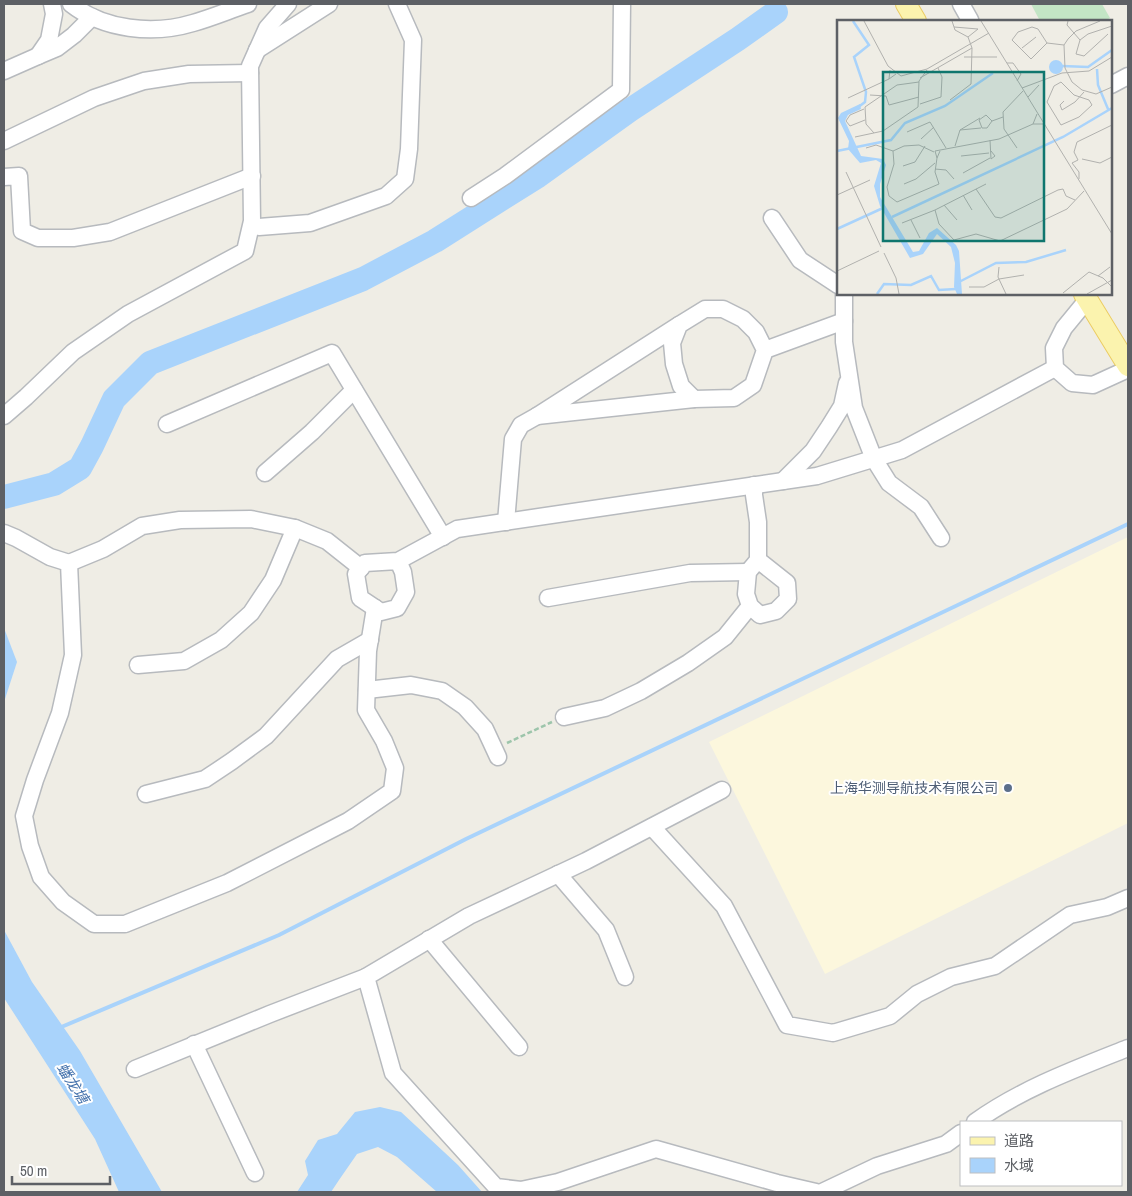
<svg xmlns="http://www.w3.org/2000/svg" width="1132" height="1196" font-family="'Archivo Narrow','Noto Sans SC',sans-serif">
	<style>
		.commercial { fill: #fcf7dd }
		.green { fill: #c3e5c5 }
		.water { fill: #a9d3fb }
		.lines { fill: none; stroke-linecap: round; stroke-linejoin: round }
		.stream { stroke: #a9d3fb; stroke-width: 4 }
		.river { stroke: #a9d3fb; stroke-width: 24 }
		.minor-casing { stroke: #b7babe; stroke-width: 19 }
		.major-casing { stroke: #ebcc62; stroke-width: 22 }
		.path { stroke: #9dc5ab; stroke-width: 2.5; stroke-dasharray: 5 2.5; stroke-linecap: butt }
		.minor { stroke: #fff; stroke-width: 16 }
		.major { stroke: #fbf3ae; stroke-width: 20 }
		.service-dot { fill: #5c6f8a; stroke: #fff; stroke-width: 2 }
		.labels { text-anchor: middle; dominant-baseline: central; stroke-width: 4; stroke-linejoin: round; paint-order: stroke }
		.service-label { font-size: 14px; fill: #4e5e75; stroke: #fff; text-anchor: end }
		.water-label { font-size: 15px; font-style: italic; fill: #4673ad; stroke: #fff }
		.inset-river { fill: none; stroke: #a9d3fb; stroke-width: 2.5 }
		.inset-road { fill: none; stroke: #b1b1ae; stroke-width: 1 }
		.view { fill: #0f766e; fill-opacity: 0.15; stroke: #0f766e; stroke-width: 2.5 }
		.inset-edge { fill: none; stroke: #5d6065; stroke-width: 2.5 }
	</style>
	<rect width="100%" height="100%" fill="#efede5"/>
	<path class="commercial" d="M1128,537v286l-303,151 -116,-232z"/>
	<path class="green" d="M1031,4h71l8,14 -5,3h-65z"/>
	<g class="water">
		<path d="M4,628l13,34 -13,40z"/>
		<path d="M4,930l28,52 48,69 82,141h-43l-24,-53 -91,-141z"/>
		<path d="M380,1107l21,5 57,53 24,27h-45l-40,-35 -19,-10 -21,7 -18,26 -8,12h-34l11,-17 -3,-14 13,-21 19,-6 18,-22z"/>
	</g>
	<g class="lines">
		<path class="stream" d="M59,1028l220,-93 187,-96 662,-315"/>
		<path class="river" d="M4,497l50,-13 26,-16 12,-22 22,-47 36,-36 213,-84 72,-38 103,-65 92,-66 108,-71 38,-27"/>
		<g class="minor-casing">
			<g id="minor">
				<path d="M52,4l2,10 -5,26 -11,16 19,-8 17,-13 18,-18"/>
				<path d="M71,4c33,26 82,31 122,19 18,-5 37,-13 55,-19"/>
				<path d="M961,4l9,16 -1,1"/>
				<path d="M257,50l72,-46"/>
				<path d="M4,71l34,-15"/>
				<path d="M1111,85l17,-9"/>
				<path d="M4,141l90,-43 50,-17 45,-7 61,-1"/>
				<path d="M4,177l15,-1 3,55 16,7h35l37,-6 142,-56"/>
				<path d="M471,198l34,-22 116,-86 1,-86"/>
				<path d="M772,218l28,42 38,25"/>
				<path d="M259,227l51,-4 76,-27 19,-17 4,-30 4,-109 -16,-36"/>
				<path d="M844,294v48l10,66 20,51 15,24 32,24 20,31"/>
				<path d="M1087,300l-23,28 -10,20 1,20 17,15 21,2 35,-16"/>
				<path d="M679,325l-142,91 157,-17"/>
				<path d="M765,350l-9,-18 -13,-13 -20,-10h-18l-26,16 -7,18 2,21 7,22 13,13 40,-1 19,-13 12,-35 79,-29"/>
				<path d="M4,416l22,-19 47,-45 55,-38 117,-63 7,-30 -2,-155 17,-38 21,-24"/>
				<path d="M167,424l165,-71 111,184"/>
				<path d="M265,473l47,-41 42,-42"/>
				<path d="M783,481l30,-30 16,-24 13,-21 5,-23"/>
				<path d="M754,485v10l4,27v38l-10,12 -2,22 4,12 10,9 16,-4 12,-12 -1,-16 -29,-23"/>
				<path d="M506,522l7,-83 8,-14 16,-9"/>
				<path d="M4,533l12,5 34,19 19,6 4,92 -13,58 -25,67 -11,36 6,30 11,31 22,25 31,22h31l102,-41 121,-62 44,-30 3,-23 -11,-27 -18,-31 2,-59 7,-43"/>
				<path d="M398,561l5,11 3,20 -9,16 -16,4 -21,-14 -4,-24 9,-11 33,-2 59,-32 360,-53 85,-26 153,-82"/>
				<path d="M69,563l34,-14 39,-23 38,-6 71,-1 44,9 32,13 34,27"/>
				<path d="M548,598l142,-25 58,-1"/>
				<path d="M138,665l46,-4 37,-21 30,-27 22,-33 22,-52"/>
				<path d="M367,690l44,-5 31,6 23,16 20,22 13,28"/>
				<path d="M564,717l41,-9 36,-17 47,-28 37,-26 25,-31"/>
				<path d="M722,790l-136,71 -117,55 -103,61 27,96 103,114 25,3 37,-8 98,-33 121,34 39,9"/>
				<path d="M146,794l59,-15 27,-18 34,-25 71,-77 33,-19"/>
				<path d="M652,827l72,79 63,119 46,8 57,-17 27,-22 34,-17 44,-11 75,-51 37,-8 21,-9"/>
				<path d="M558,874l48,56 19,47"/>
				<path d="M429,939l90,108"/>
				<path d="M194,1044l61,129"/>
				<path d="M135,1069l135,-55 96,-37"/>
				<path d="M975,1122c46,-33 100,-53 153,-74"/>
				<path d="M822,1192l55,-26 69,-22 15,-11"/>
			</g>
		</g>
		<g class="major-casing">
			<g id="major">
				<path d="M906,4l10,17"/>
				<path d="M1084,294l44,72"/>
			</g>
		</g>
		<path class="path" d="M507,743l45,-21"/>
		<use href="#minor" class="minor"/>
		<use href="#major" class="major"/>
	</g>
	<circle class="service-dot" cx="1008" cy="788" r="5"/>
	<g class="labels">
		<g class="service-label">
			<text x="998" y="788">上海华测导航技术有限公司</text>
		</g>
		<g class="water-label">
			<text transform="translate(73 1083) rotate(57)">蟠龙塘</text>
		</g>
	</g>
	<g transform="translate(837 20)">
		<rect width="275" height="275" fill="#efede5"/>
		<path d="M212 47a7 7 0 1 1 14 0a7 7 0 1 1-14 0ZM23,84l1,5 -13,6 -3,6 16,35 22,3 3,6 -6,19v13l33,55 6,-1 10,-18 8,-5 19,17 3,6 3,43h-5l-3,-7 1,-24 -4,-16 -14,-13 -14,20 -13,4 -30,-52 -6,-20 7,-23 -5,-3 -16,3 -12,-14 1,-8 -11,-23 3,-5z" fill="#a9d3fb"/>
		<path class="inset-river" d="M16,1l16,24 -15,12 12,35 -1,10 -8,6M225,46l26,1 24,-17M260,49l1,16 10,24M0,131l54,-11 14,-17 40,-17 48,-33M55,197l171,-80 49,-29M0,209l46,-21M120,263l39,-20 30,-1 40,-12M40,274l7,-10 27,1 20,-9 8,14 17,-1"/>
		<path class="inset-road" d="M27,1l24,45 13,10 26,-7 62,-36M144,1l131,213M231,1l-1,4 13,15M263,1l-24,10 -8,8 -4,6 1,23 7,14 10,8 14,4 16,-7M117,7l24,2 -10,8M195,7l6,2 9,14 -16,16 -19,-19 6,-8zM271,14l-24,22 -8,-2 4,-14 8,-6 24,-8M210,23l17,2M185,28l14,-11M127,37h33M170,43h6l5,7 3,4 -4,7M53,50l-1,9 7,-5M83,58l52,-30 -4,-11 -13,-7 -3,-9M224,62l13,13 15,5 3,5 -13,12 -18,8 -14,-23 7,-16zM185,68l40,-15 27,-2 23,-14M33,75l16,1 3,9 30,-8M191,77l11,-12M11,78l41,-19M113,80l21,-16 1,-36M227,81l-4,4 2,5 13,-8 9,-10M83,84l21,-7 1,-20 -4,-9M27,89l-14,6 -4,6 4,5 15,-6M200,94l-4,10h10M143,98l-20,12 21,-2M155,101l-6,-6 -7,5 3,8h5l5,-7 11,-4M70,112l23,-10 16,26M37,113l-8,-9 -1,-17 32,-22 22,-3M18,117l28,-6 35,-24 1,-26 8,-11M84,119l13,-12M153,120l1,19 4,-3 -4,-5M118,126l5,-16M29,128l10,-3 17,6 1,13 -7,23 2,9 8,6 42,-18 -4,-12 2,-14M180,128l-13,-19 -1,-17 20,-21M56,131l11,-5 15,-1 15,7M103,131l-3,7 -2,-7 64,-12 34,-15M124,136l28,-3M245,139l18,4 12,-6M235,143l6,-3 -4,-8 3,-10 35,-17M235,143l7,9v7M66,146l12,-4 10,-16M98,149l11,1 8,9M9,152l35,75M126,153l27,-15M67,164l12,-5 19,-16M149,164l-51,26 4,14 15,16 22,-6 24,7 67,-32 17,-18M139,169l19,28 6,1 57,-28 5,-1 3,7 9,4M0,175l33,-15M126,175l9,15M107,185l13,15M74,200l9,18M65,203l33,-13M47,233l12,25 3,16M162,247l-1,10 8,17M0,251l42,-20M261,256l12,-9M132,267h15l15,-8 25,-4M226,273l26,-21 14,6 9,9M250,274l25,-14"/>
		<path class="view" d="M46,52h161v169h-161z"/>
		<rect width="275" height="275" class="inset-edge"/>
	</g>
	<rect width="1132" height="1196" fill="none" stroke="#5d6065" stroke-width="10"/>
	<rect x="960" y="1121" width="162" height="65" fill="#ffffff" stroke="#bebfc1"/>
	<rect x="970" y="1137" width="25" height="8" fill="#fbf3ae" stroke="#bebfc1"/>
	<text x="1004" y="1146" font-size="15" fill="#5d6065">道路</text>
	<rect x="970" y="1158" width="25" height="15" fill="#a9d3fb" stroke="#bebfc1"/>
	<text x="1004" y="1171" font-size="15" fill="#5d6065">水域</text>
	<path d="M12 1176v8h98v-8" fill="none" stroke="#5d6065" stroke-width="2.5"/>
	<text x="20" y="1176" font-size="15" fill="#5d6065" stroke="#ffffff" stroke-width="4" paint-order="stroke">50 m</text>
</svg>
